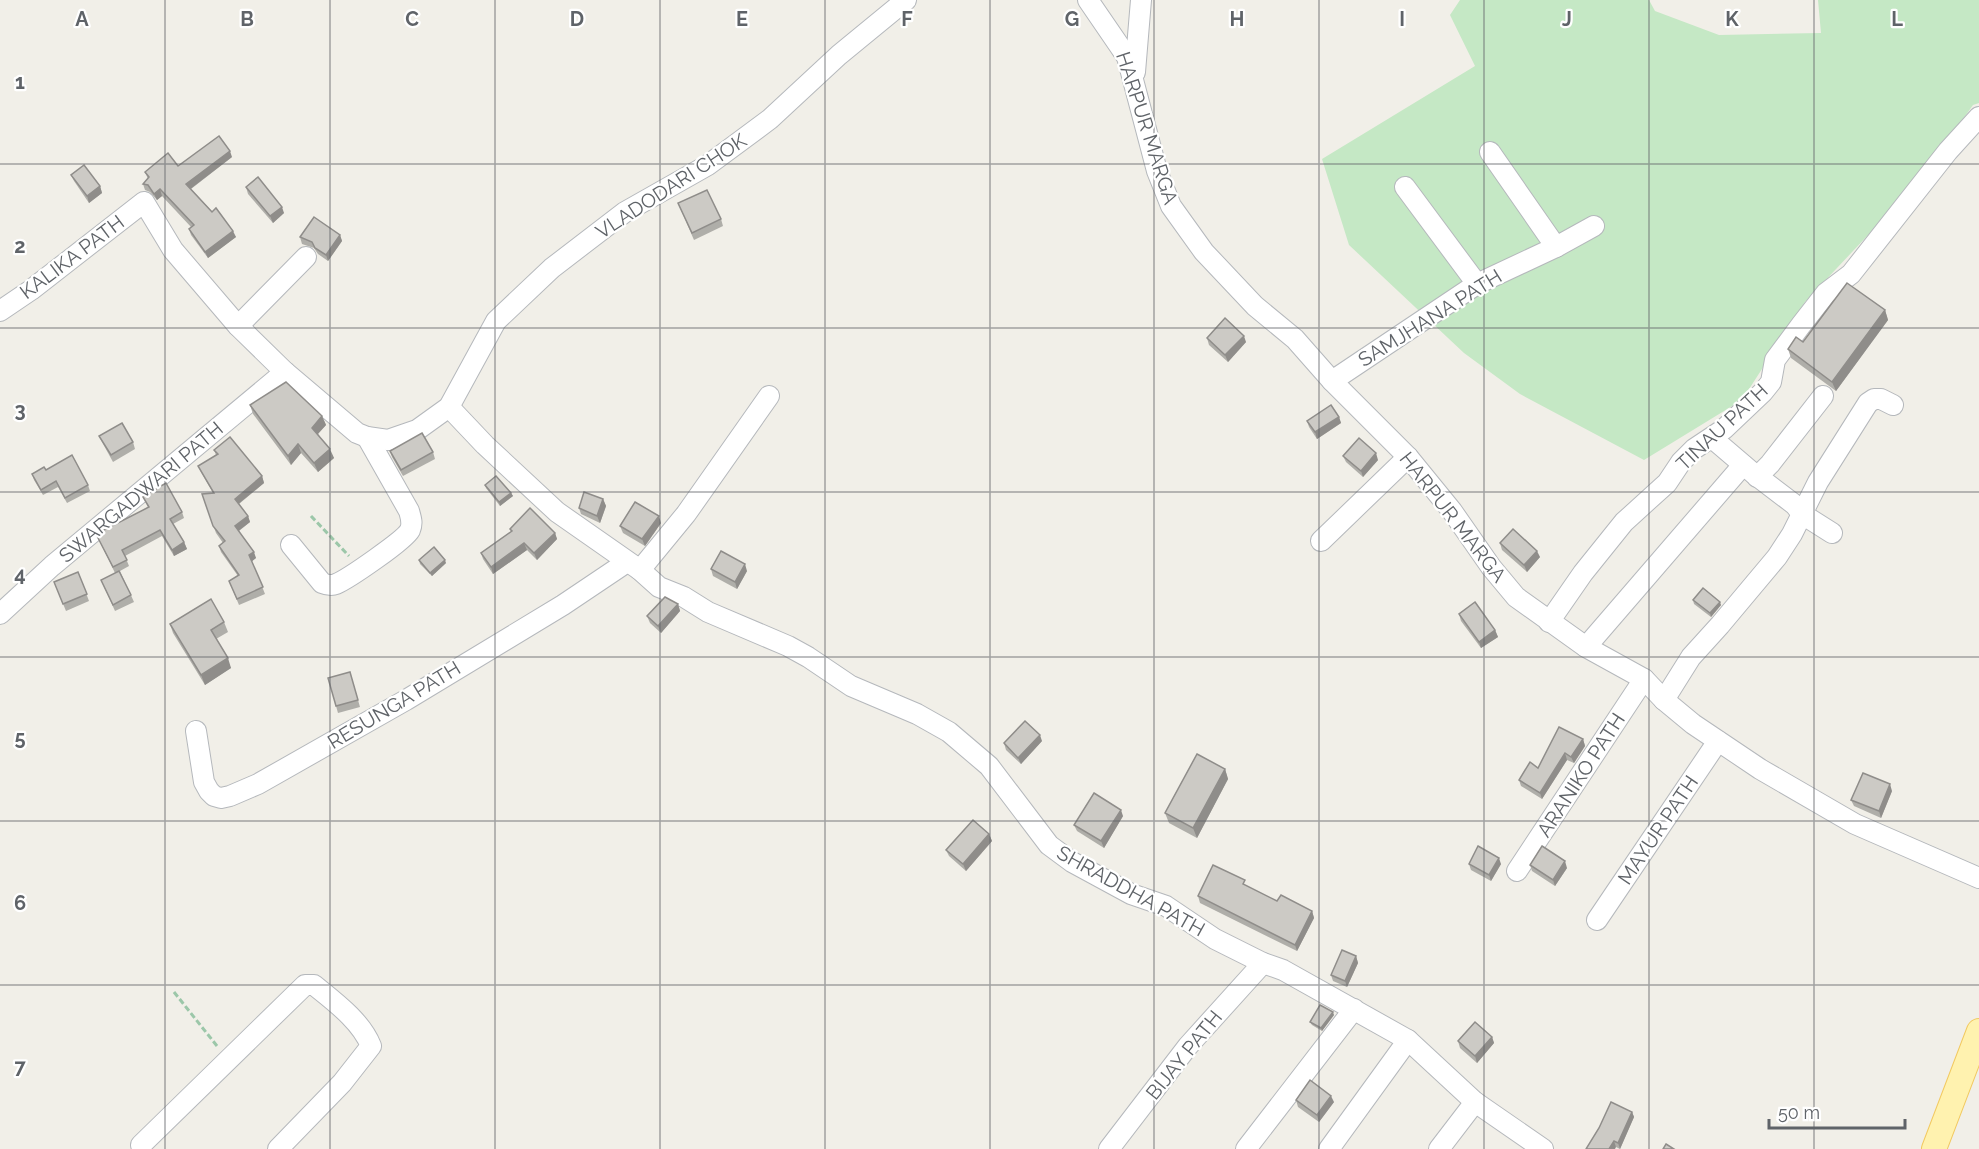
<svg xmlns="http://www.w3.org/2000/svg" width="1979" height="1149" font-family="Raleway,sans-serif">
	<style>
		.green { fill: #c5e8c5 }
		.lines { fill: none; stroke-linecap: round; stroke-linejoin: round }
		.minor-casing { stroke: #b5b8bc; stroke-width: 22 }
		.major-casing { stroke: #f2c960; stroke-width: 26 }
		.path { stroke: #9cc7a9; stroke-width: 3; stroke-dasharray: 6 3; stroke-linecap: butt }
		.minor { stroke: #fff; stroke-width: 20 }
		.major { stroke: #fff2af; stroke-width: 24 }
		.wall { fill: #afaea9 }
		.shaded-wall { fill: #8f8d8a }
		.building { fill: #cccac5; stroke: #8f8d8a; stroke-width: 1.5 }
		.grid { fill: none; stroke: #5f6368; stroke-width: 1.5; stroke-opacity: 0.55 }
		.labels { text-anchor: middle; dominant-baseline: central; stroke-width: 4.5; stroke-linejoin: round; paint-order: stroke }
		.street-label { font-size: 20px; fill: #5f6368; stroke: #fff }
		.grid-label { font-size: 20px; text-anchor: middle; font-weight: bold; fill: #5f6368; stroke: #fff; stroke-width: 4.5; stroke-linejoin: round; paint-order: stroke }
	</style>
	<rect width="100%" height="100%" fill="#f1efe8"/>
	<path class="green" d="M1460,0h189l6,11 64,24 102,-2 -3,-33h161v103l-6,2 -22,31 -66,81 -80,85 -63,98 -98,60 -124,-66 -56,-41 -115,-108 -27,-86 153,-93 -25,-51z"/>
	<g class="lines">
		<g class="minor-casing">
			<g id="minor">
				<path d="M1088,0l39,57 30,114 14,35 33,46 51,54 40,33 37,42 76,76 44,54 39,56 25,30 70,50 58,32 20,21 29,24 67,45 95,55 124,54"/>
				<path d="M1135,72l6,-72"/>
				<path d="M1490,152l66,95"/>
				<path d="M1405,187l72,97"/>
				<path d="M0,311l31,-21 113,-88 29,48 65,76 47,46 72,61 10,4 21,3 29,-10 32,-23 47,-86 56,-53 73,-56 83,-47 62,-46 69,-64 67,-55"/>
				<path d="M238,326l68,-69"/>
				<path d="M1332,381l145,-97 79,-37 38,-21"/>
				<path d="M449,407l36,38 72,67 83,58 19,17 25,10 24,15 80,34 20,11 43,29 66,28 32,18 40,34 60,79 23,17 59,32 35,12 49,33 48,24 20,7 125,70 67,62 68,47"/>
				<path d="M1712,438l41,35 42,32 7,9 30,19"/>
				<path d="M1757,477l13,-13 53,-68"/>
				<path d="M1321,541l87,-84"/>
				<path d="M291,545l31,38c5,2 9,3 14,1 12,-5 69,-44 74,-54 3,-7 1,-12 -1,-19l-42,-74"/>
				<path d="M640,570l46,-56 83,-118"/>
				<path d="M0,614l52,-48 233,-194"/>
				<path d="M1549,622l34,-49 41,-51 43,-39 14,-21 13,-13 30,-20 39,-37 8,-10 4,-22 26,-35 25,-32 25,-19 97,-123 31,-34"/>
				<path d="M1586,647l157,-182"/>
				<path d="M1664,700l27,-43 29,-32 57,-68 15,-23 26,-52 50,-79 6,-4h7l12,6"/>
				<path d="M196,731l8,51 5,9 5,5 7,2 9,-2 28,-12 148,-84 157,-95 64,-43"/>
				<path d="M1517,871l127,-192"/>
				<path d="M1597,920l121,-179"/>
				<path d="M141,1145l164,-160h9c21,17 47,36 57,61l-29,37 -64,66"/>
				<path d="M1109,1149l79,-103 75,-83"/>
				<path d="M1246,1149l108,-140"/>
				<path d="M1329,1149l79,-109"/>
				<path d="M1439,1149l36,-47"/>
			</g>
		</g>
		<g class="major-casing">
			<path id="major" d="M1934,1149l45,-118"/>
		</g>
		<g class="path">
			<path d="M311,516l38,40"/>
			<path d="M174,992l43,54"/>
		</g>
		<use href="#minor" class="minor"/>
		<use href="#major" class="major"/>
	</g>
	<g class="wall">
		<path d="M232,157l-41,32 45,48 -28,21 -17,-23 -2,-6 2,-2 -29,-31 -5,4 -7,-8 -5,-2 -2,-6 5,-5 -3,-7z"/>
		<path d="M71,175l29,11 2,7 -13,10 -15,-22z"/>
		<path d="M246,187l38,26 -11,10 -25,-29z"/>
		<path d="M678,203l43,16 2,7 -29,14z"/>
		<path d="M340,235l2,6 -14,20 -10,-7 -4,-6 -12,-4 -2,-7z"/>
		<path d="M1885,310l3,10 -52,71 -45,-33 -3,-9z"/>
		<path d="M1207,338l39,4 -18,20 -19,-17z"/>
		<path d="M250,405l72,11 4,9 -8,9 16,24 -16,14 -17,-19 -10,12 -38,-51z"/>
		<path d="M1339,417l2,6 -24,16 -8,-12 -2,-6z"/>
		<path d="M99,436l34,6 2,7 -22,13 -11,-20z"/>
		<path d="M214,450l48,26 2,7 -25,21 9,12 2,6 -11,9 17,27 -4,3 13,33 -26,11 -10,-24 9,-5 -17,-24 -2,-6 4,-3 -7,-10 -14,-39 11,-1 -12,-21 -3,-6 18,-11z"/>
		<path d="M390,451l43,1 2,7 -32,17 -11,-19z"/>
		<path d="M1343,456l35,4 -15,17 -17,-15z"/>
		<path d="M46,470l42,15 2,6 -23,12 -9,-16 -15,8 -9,-15 -2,-6z"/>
		<path d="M485,485l26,8 2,3 -13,10 -14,-18z"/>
		<path d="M143,497l39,15 2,6 -11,6 11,18 3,7 -13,7 -12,-20 -37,20 4,10 -9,5 14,31 -19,9 -14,-31 14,-7 -18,-37 51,-29z"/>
		<path d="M603,499l3,7 -6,17 -19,-9 -2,-6z"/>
		<path d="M661,523l-16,23 -22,-13 -3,-7z"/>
		<path d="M510,529l45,4 2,6 -20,21 -10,-10 -34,24 -10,-15 -2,-6 30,-21z"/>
		<path d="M1500,543l40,14 -13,15 -25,-22z"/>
		<path d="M419,560l27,3 -14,13 -12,-12z"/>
		<path d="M711,569l36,2 -10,18 -24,-13z"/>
		<path d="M78,572l11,29 -23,10 -12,-29z"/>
		<path d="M1693,600l28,5 -10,12 -17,-13z"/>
		<path d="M678,604l2,7 -19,22 -11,-10 -3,-7z"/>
		<path d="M1459,614l36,16 3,7 -17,11 -20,-27z"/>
		<path d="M224,622l4,10 -12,7 15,29 -26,17 -32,-52 -3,-9z"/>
		<path d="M350,672l10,35 -22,6 -2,-7z"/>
		<path d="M1583,739l2,7 -11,17 -7,-3 -25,39 -21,-13 -2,-6z"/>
		<path d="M1042,741l-21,23 -15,-14 -2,-7z"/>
		<path d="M1225,769l3,10 -31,59 -28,-15 -4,-10z"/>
		<path d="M1892,791l-11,27 -27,-12 -3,-6z"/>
		<path d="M1123,816l-19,32 -27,-17 -3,-6z"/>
		<path d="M989,834l3,7 -26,30 -17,-15 -3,-6z"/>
		<path d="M1469,864h32l-10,17 -20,-11z"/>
		<path d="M1530,865l37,3 -12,18 -23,-15z"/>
		<path d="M1247,886l30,15 35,10 2,7 -17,33 -97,-48 -2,-7z"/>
		<path d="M1356,956l2,7 -11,24 -14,-6 -2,-6z"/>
		<path d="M1334,1015l-12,16 -10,-6 -2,-3z"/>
		<path d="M1492,1037l2,6 -17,20 -17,-15 -2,-7z"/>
		<path d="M1296,1100l38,2 -15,20 -21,-15z"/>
		<path d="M1632,1112l2,5 -14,32 -4,-2 -17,-19z"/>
	</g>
	<g class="shaded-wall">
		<path d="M230,151l2,6 -43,33 -3,-6z"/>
		<path d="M100,186l2,7 -13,10 -2,-7z"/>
		<path d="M160,189l2,7 -5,4 -3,-6z"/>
		<path d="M282,207l2,6 -11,10 -3,-7z"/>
		<path d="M233,231l3,6 -28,21 -3,-6z"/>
		<path d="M340,235l2,6 -14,20 -2,-6z"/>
		<path d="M1885,310l3,10 -52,71 -4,-9z"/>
		<path d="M1244,336l2,6 -18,20 -3,-7z"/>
		<path d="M322,416l4,9 -11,12 -3,-9z"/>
		<path d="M1339,417l2,6 -24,16 -2,-7z"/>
		<path d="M298,444l3,9 -10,12 -3,-9z"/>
		<path d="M330,449l4,9 -16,14 -4,-9z"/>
		<path d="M1376,453l2,7 -15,17 -2,-6z"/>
		<path d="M262,476l2,7 -27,22 -2,-6z"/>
		<path d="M511,493l2,3 -13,10 -1,-4z"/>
		<path d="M603,499l3,7 -6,17 -3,-7z"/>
		<path d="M248,516l2,6 -13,10 -2,-6z"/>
		<path d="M659,516l2,7 -16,23 -3,-7z"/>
		<path d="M555,533l2,6 -20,21 -3,-7z"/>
		<path d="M184,542l3,7 -13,7 -2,-6z"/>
		<path d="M524,543l3,7 -34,24 -2,-7z"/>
		<path d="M1537,551l3,6 -13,15 -3,-7z"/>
		<path d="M254,552l2,6 -5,4 -2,-7z"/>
		<path d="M445,560l1,3 -14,13 -2,-3z"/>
		<path d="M745,564l2,7 -10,18 -2,-7z"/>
		<path d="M1720,602l1,3 -10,12 -1,-4z"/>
		<path d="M678,604l2,7 -19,22 -3,-7z"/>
		<path d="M1495,630l3,7 -17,11 -2,-6z"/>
		<path d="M228,658l3,10 -26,17 -4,-10z"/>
		<path d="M1040,735l2,6 -21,23 -3,-6z"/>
		<path d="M1583,739l2,7 -11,17 -3,-6z"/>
		<path d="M1565,753l2,7 -25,39 -2,-6z"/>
		<path d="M1225,769l3,10 -31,59 -4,-10z"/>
		<path d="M1890,784l2,7 -11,27 -2,-7z"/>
		<path d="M1121,810l2,6 -19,32 -3,-7z"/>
		<path d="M989,834l3,7 -26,30 -3,-7z"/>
		<path d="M1499,858l2,6 -10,17 -2,-6z"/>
		<path d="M1565,861l2,7 -12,18 -2,-6z"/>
		<path d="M1312,911l2,7 -17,33 -2,-6z"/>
		<path d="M1356,956l2,7 -11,24 -2,-6z"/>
		<path d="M1333,1012l1,3 -12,16 -1,-3z"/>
		<path d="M1492,1037l2,6 -17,20 -2,-7z"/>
		<path d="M1331,1096l3,6 -15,20 -2,-7z"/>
		<path d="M1632,1112l2,5 -14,32 -2,-6z"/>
		<path d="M1614,1141l2,6 -1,2h-6z"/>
	</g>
	<g class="building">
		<path d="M219,136l11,15 -44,33 26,28 4,-4 17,23 -28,21 -16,-23 5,-4 -34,-36 -6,5 -6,-9 -5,-1 6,-7 -4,-5 23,-19 10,13z"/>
		<path d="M84,165l16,21 -13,10 -16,-21z"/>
		<path d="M258,177l24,30 -12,9 -24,-29z"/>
		<path d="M707,190l14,29 -29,14 -14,-30z"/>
		<path d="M314,217l26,18 -14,20 -11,-7 -3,-6 -12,-5z"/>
		<path d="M1847,283l38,27 -53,72 -44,-33 8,-12 7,5z"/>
		<path d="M1225,318l19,18 -19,19 -18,-17z"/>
		<path d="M286,382l36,34 -10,12 18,21 -16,14 -16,-19 -10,12 -38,-51z"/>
		<path d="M1331,405l8,12 -24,15 -8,-11z"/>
		<path d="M122,423l11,19 -22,13 -12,-19z"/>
		<path d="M422,433l11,19 -32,18 -11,-19z"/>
		<path d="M230,437l32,39 -27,23 13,17 -13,10 19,26 -5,3 14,32 -26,12 -8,-18 10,-6 -20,-29 6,-5 -12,-15 -11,-32 12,-1 -16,-27 20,-12 -4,-4z"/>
		<path d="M1359,438l17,15 -15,18 -18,-15z"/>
		<path d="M72,455l16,30 -23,13 -9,-17 -15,9 -9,-16 12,-7 2,3z"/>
		<path d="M496,476l15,17 -12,9 -14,-17z"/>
		<path d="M166,483l16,29 -12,7 14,23 -12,8 -12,-20 -38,20 5,10 -14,7 -16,-31 7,-6 45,-23 -6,-10 6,-4z"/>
		<path d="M584,492l19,7 -6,17 -18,-8z"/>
		<path d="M635,502l24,14 -17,23 -22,-13z"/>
		<path d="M530,508l25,25 -21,20 -10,-10 -33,24 -10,-14 31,-22 -2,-2z"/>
		<path d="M1513,529l24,22 -13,14 -24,-22z"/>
		<path d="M434,547l11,13 -15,13 -11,-13z"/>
		<path d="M721,551l24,13 -10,18 -24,-13z"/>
		<path d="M119,571l12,24 -18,10 -12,-25z"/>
		<path d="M78,572l9,22 -24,10 -9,-22z"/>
		<path d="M1703,588l17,14 -10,11 -17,-13z"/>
		<path d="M665,597l13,7 -20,22 -11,-10z"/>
		<path d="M211,599l13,23 -13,8 17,28 -27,17 -31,-51z"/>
		<path d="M1475,602l20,28 -16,12 -20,-28z"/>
		<path d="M350,672l8,28 -22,6 -8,-28z"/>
		<path d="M1025,721l15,14 -22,23 -14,-15z"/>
		<path d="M1559,727l24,12 -12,18 -6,-4 -25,40 -21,-13 11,-18 8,6z"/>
		<path d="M1197,754l28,15 -32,59 -28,-15z"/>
		<path d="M1863,773l27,11 -11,27 -28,-11z"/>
		<path d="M1094,793l27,17 -20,31 -27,-16z"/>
		<path d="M973,820l16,14 -26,30 -17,-14z"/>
		<path d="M1478,846l21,12 -10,17 -20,-11z"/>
		<path d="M1542,846l23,15 -12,19 -23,-15z"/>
		<path d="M1213,865l32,15 -2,4 34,17 4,-6 31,16 -17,34 -97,-49z"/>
		<path d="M1342,950l14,6 -11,25 -14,-6z"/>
		<path d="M1320,1005l13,7 -12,16 -11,-6z"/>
		<path d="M1475,1022l17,15 -17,19 -17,-15z"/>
		<path d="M1310,1080l21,16 -14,19 -21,-15z"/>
		<path d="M1611,1102l21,10 -14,31 -4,-2 -5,8h-23l13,-21z"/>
		<path d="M1666,1144l8,5h-11z"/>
	</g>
	<path class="grid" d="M165,0v1149M330,0v1149M495,0v1149M660,0v1149M825,0v1149M990,0v1149M1154,0v1149M1319,0v1149M1484,0v1149M1649,0v1149M1814,0v1149M0,164h1979M0,328h1979M0,492h1979M0,657h1979M0,821h1979M0,985h1979"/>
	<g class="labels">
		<g class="street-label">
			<text transform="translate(1147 128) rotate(72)">HARPUR MARGA</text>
			<text transform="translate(671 186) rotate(-33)">VLADODARI CHOK</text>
			<text transform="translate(72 257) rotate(-37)">KALIKA PATH</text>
			<text transform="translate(1430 318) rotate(-32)">SAMJHANA PATH</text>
			<text transform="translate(1722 427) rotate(-43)">TINAU PATH</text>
			<text transform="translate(141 492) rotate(-40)">SWARGADWARI PATH</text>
			<text transform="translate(1453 517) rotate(52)">HARPUR MARGA</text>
			<text transform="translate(394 705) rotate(-31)">RESUNGA PATH</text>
			<text transform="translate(1581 775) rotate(-57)">ARANIKO PATH</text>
			<text transform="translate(1658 830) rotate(-56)">MAYUR PATH</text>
			<text transform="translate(1131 891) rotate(29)">SHRADDHA PATH</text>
			<text transform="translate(1184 1055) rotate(-51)">BIJAY PATH</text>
		</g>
	</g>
	<g class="grid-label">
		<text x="82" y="26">A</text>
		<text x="247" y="26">B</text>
		<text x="412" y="26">C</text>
		<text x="577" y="26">D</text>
		<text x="742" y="26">E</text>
		<text x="907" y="26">F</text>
		<text x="1072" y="26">G</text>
		<text x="1237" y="26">H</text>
		<text x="1402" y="26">I</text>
		<text x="1567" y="26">J</text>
		<text x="1732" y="26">K</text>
		<text x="1897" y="26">L</text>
		<text x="20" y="89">1</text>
		<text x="20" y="253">2</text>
		<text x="20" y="417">3</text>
		<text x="20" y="581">4</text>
		<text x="20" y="745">5</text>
		<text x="20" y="910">6</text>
		<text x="20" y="1074">7</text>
	</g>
	<path d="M1769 1119v9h136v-9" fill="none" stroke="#5f6368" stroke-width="3"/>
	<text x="1778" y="1119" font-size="18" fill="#5f6368" stroke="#ffffff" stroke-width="4.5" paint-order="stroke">50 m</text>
</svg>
